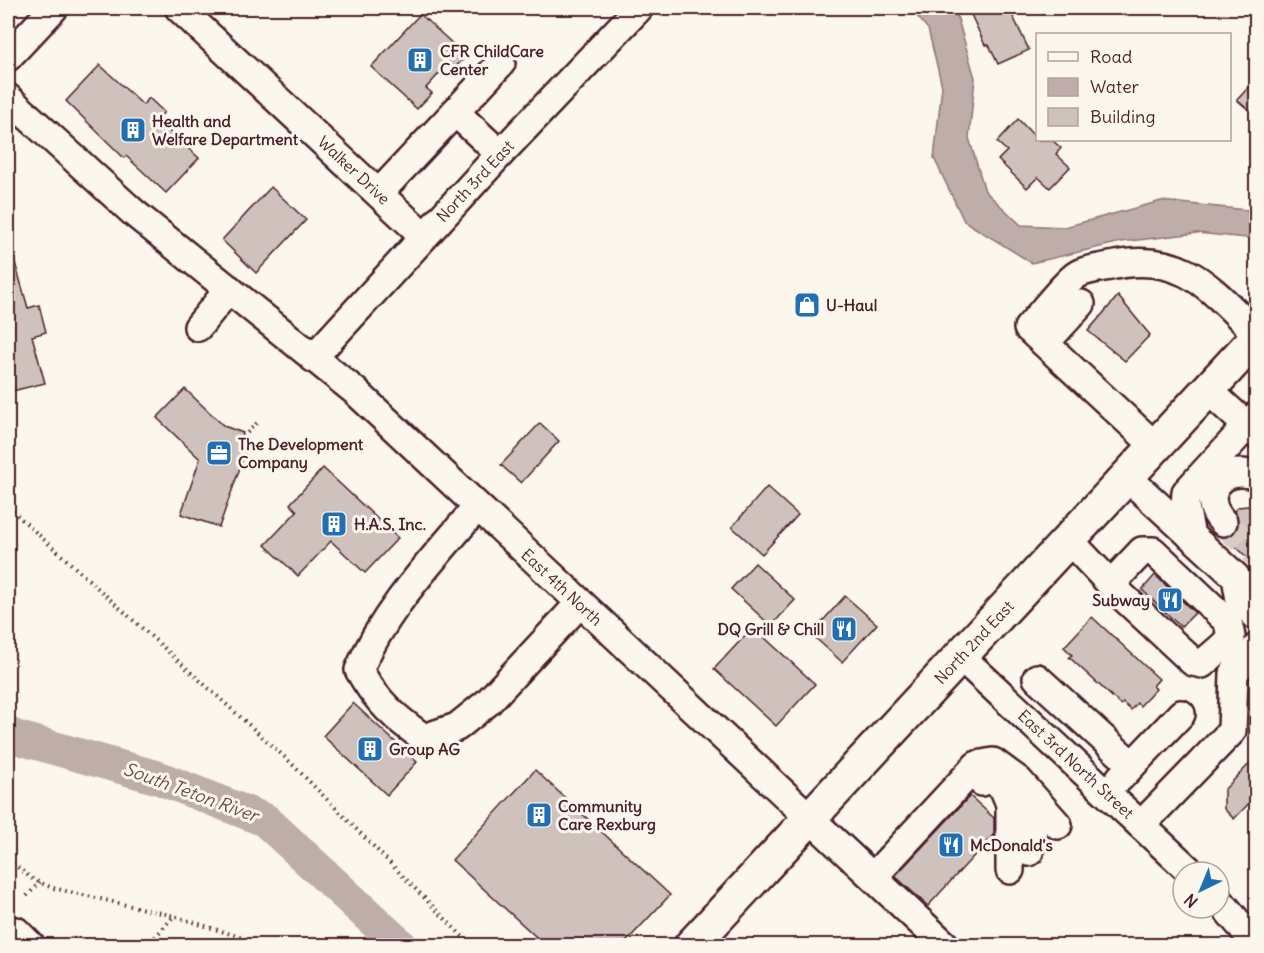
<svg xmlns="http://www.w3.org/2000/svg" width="1264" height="953" font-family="Delius,sans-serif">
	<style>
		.water { fill: #bfadaa; stroke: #907477; stroke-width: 1.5 }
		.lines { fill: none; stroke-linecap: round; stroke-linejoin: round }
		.river { stroke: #bfadaa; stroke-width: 34 }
		.building { fill: #cfc2bc; stroke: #4a1f2b; stroke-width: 1.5 }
		.minor-tunnel { stroke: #d8ccc5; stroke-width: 27; stroke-dasharray: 27 14; stroke-linecap: butt }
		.minor-casing { stroke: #4a1f2b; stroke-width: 32 }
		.major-casing { stroke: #4a1f2b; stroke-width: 38 }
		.path { stroke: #4a1f2b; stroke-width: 4; stroke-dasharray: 1.5 4.5; stroke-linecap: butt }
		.minor { stroke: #fbf7ec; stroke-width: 27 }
		.major { stroke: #fbf7ec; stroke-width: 33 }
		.labels { text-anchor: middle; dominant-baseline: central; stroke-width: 6; stroke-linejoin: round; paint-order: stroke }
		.poi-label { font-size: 16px; font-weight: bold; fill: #4a1f2b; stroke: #fbf7ec; text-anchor: start }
		.street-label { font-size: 16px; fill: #4a1f2b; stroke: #fbf7ec }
		.water-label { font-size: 18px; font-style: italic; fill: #6d4a51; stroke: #fbf7ec }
	</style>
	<rect width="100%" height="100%" fill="#fbf7ec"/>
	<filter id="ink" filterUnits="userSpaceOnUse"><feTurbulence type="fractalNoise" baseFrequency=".0167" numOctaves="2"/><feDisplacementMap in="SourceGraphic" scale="12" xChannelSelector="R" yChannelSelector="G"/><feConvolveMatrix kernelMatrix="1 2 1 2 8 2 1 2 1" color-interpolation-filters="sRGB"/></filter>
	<g filter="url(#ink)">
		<path class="water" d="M910,8l45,1 20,69 -6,60 16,53 36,34 44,2 96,-26 95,10v28l-59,-6 -76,9 -89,21 -68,-42 -30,-63 8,-72 -14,-57z"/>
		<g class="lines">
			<path class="river" d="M8,733l4,3 147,42 106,42 136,126"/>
		</g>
		<g class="building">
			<path d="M968,8h41l20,42 -31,14 -9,-19h-4z"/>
			<path d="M420,14l46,42 -12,13 -6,-5 -22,24 6,5 -15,16 -46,-42z"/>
			<path d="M100,65l43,40 6,-7 15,14 -7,8 42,38 -33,35 -40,-37 -2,2 -58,-57z"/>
			<path d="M1257,78v39l-20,-17z"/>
			<path d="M1018,119l20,21h14l9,8 -5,6 14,13 -20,21 -12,-11 -11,11 -29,-28 9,-9 -10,-9z"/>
			<path d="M271,187l35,33 -50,53 -34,-33z"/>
			<path d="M12,252l16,56 11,-3 7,27 -14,4 13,47 -37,9v-139z"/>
			<path d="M1118,296l32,39 -25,26 -37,-30z"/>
			<path d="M185,389l39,37 19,7 -4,12 8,3 -28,79 -38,-13 19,-55 -43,-41z"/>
			<path d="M540,423l19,18 -38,42 -20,-18z"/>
			<path d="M323,468l75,70 -33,35 -34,-32 -33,35 -33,-31 32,-34 -7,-7z"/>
			<path d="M767,487l31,28 -36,39 -30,-27z"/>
			<path d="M1248,506l9,8v6l-9,9 9,8v30l-31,-30 12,-9 1,-8 -5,-9 4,-4z"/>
			<path d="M755,563l40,37 -24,26 -40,-37z"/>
			<path d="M1155,575l40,38 -14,14 -39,-37z"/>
			<path d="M845,596l32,28 -35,38 -31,-28z"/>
			<path d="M1092,617l67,62 -6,7 3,3 -16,17 -3,-3 -6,7 -8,-7 -2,2 -52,-48 3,-2 -8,-8z"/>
			<path d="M753,627l62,57 -39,42 -62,-57z"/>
			<path d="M353,703l64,59 -30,33 -64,-59z"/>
			<path d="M1257,756v39l-23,24 -10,-10v-19z"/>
			<path d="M535,770l135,125 -47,50h-78l-93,-85z"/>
			<path d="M970,796l24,22v16l-66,72 -33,-30z"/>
		</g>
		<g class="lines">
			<path class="minor-tunnel" d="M1223,522l33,32"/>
			<g class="minor-casing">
				<g id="minor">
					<path d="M179,8l245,228"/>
					<path d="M8,57l46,-49"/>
					<path d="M8,98l126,115 221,178 591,555"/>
					<path d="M455,112l45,42"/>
					<path d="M379,193l122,-130"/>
					<path d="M198,327l31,-38"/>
					<path d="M1045,343l36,-39"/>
					<path d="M313,358l187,-204 139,-146"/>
					<path d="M1208,390l48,44"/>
					<path d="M1155,446l-127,-118c11,-12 39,-48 50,-54 9,-5 23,-6 32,-8 72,-16 100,22 146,67"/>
					<path d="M1127,477l109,100 4,23 16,16"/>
					<path d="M477,507c-43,52 -91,100 -118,163 18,32 36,48 65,68l33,-11 31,-25 92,-99"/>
					<path d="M1223,522c-26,-27 -1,-59 33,-46"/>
					<path d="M1191,536l-6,-30 1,-14 70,-76"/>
					<path d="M1069,540l51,54 73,68 9,2 22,-19 19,18"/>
					<path d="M1111,584l31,-33h11l75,71 3,15 -7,8"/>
					<path d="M960,656l231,216"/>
					<path d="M1037,678l95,87"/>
					<path d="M1120,778l61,-64"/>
					<path d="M982,782l6,-4 15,9 7,17v66"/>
					<path d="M1013,795l18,17 2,19 -4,21"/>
					<path d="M1141,825l91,-94 2,-58 22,-25"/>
					<path d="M873,877l104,-112 16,-3 26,19 39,44"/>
					<path d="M1219,900l37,44"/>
					<path d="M8,941l8,-10 15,15"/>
				</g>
			</g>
			<g class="major-casing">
				<path id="major" d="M691,946l565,-608"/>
			</g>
			<g class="path">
				<path d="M243,437l14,-14"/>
				<path d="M8,507l281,254 183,185"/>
				<path d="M8,860l26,20 19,8 121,28 94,30"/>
				<path d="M27,896l13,-14"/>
				<path d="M147,946l27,-30"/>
			</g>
			<use href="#minor" class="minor"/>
			<use href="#major" class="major"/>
		</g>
	</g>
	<defs>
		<g id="building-square" transform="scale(1.35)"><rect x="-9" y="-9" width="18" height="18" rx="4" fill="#1f6fb2" stroke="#fbf7ec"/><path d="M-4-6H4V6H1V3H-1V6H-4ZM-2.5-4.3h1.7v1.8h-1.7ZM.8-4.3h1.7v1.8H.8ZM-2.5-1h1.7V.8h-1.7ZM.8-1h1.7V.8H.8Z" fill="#fff"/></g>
		<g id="shop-square" transform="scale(1.35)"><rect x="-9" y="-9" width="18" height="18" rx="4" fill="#1f6fb2" stroke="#fbf7ec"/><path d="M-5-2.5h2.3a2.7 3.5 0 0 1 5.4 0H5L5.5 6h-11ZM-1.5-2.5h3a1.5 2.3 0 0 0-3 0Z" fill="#fff"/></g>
		<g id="office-square" transform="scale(1.35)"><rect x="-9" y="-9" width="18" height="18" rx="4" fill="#1f6fb2" stroke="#fbf7ec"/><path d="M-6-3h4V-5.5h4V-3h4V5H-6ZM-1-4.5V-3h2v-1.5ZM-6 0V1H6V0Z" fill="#fff"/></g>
		<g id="restaurant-square" transform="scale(1.35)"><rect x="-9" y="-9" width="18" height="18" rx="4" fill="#1f6fb2" stroke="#fbf7ec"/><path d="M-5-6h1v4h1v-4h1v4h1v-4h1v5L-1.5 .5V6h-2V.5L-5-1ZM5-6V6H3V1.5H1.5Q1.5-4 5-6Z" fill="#fff"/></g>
	</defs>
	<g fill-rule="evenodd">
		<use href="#building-square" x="420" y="60"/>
		<use href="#building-square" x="133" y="130"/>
		<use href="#shop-square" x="807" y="305"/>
		<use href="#office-square" x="219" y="453"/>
		<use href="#building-square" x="334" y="524"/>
		<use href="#restaurant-square" x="1170" y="600"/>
		<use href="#restaurant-square" x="844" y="629"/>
		<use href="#building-square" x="370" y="749"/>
		<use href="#building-square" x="539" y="815"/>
		<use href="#restaurant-square" x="951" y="845"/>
	</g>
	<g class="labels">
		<g class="poi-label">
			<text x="440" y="51">CFR ChildCare<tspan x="440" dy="18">Center</tspan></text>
			<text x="152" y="121">Health and<tspan x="152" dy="18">Welfare Department</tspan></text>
			<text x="826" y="305">U-Haul</text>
			<text x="238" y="444">The Development<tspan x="238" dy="18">Company</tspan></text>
			<text x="354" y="524">H.A.S. Inc.</text>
			<text x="1150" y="600" text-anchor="end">Subway</text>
			<text x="824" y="629" text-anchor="end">DQ Grill &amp; Chill</text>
			<text x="389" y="749">Group AG</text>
			<text x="558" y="806">Community<tspan x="558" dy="18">Care Rexburg</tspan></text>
			<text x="970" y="845">McDonald's</text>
		</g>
		<g class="street-label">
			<text transform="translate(354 170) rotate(43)">Walker Drive</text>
			<text transform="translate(475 181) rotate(-47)">North 3rd East</text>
			<text transform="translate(562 587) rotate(43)">East 4th North</text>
			<text transform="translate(974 642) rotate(-47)">North 2nd East</text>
			<text transform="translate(1076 764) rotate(43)">East 3rd North Street</text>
		</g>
		<g class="water-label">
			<text transform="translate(191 792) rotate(20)">South Teton River</text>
		</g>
	</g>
	<rect width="1264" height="953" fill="none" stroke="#fbf7ec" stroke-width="30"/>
	<rect x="15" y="15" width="1234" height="923" fill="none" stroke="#4a1f2b" stroke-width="2" filter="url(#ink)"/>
	<rect x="1036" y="33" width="195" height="108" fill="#fbf7ec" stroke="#b4a19f" stroke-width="1.5"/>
	<rect x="1048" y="52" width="30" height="9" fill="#fbf7ec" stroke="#b4a19f" stroke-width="1.5"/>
	<text x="1090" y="63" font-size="18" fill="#4a1f2b">Road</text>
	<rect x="1048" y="78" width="30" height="18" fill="#bfadaa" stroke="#b4a19f" stroke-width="1.5"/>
	<text x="1090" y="93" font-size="18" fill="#4a1f2b">Water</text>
	<rect x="1048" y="108" width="30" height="18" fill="#cfc2bc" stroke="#b4a19f" stroke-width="1.5"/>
	<text x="1090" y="123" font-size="18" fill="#4a1f2b">Building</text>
	<g transform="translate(1201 890) rotate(223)"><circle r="28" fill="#fbf7ec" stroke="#b4a19f" stroke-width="1.5"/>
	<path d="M0-4.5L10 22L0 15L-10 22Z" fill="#1f6fb2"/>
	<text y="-9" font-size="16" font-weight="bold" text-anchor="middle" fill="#4a1f2b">N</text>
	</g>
</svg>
